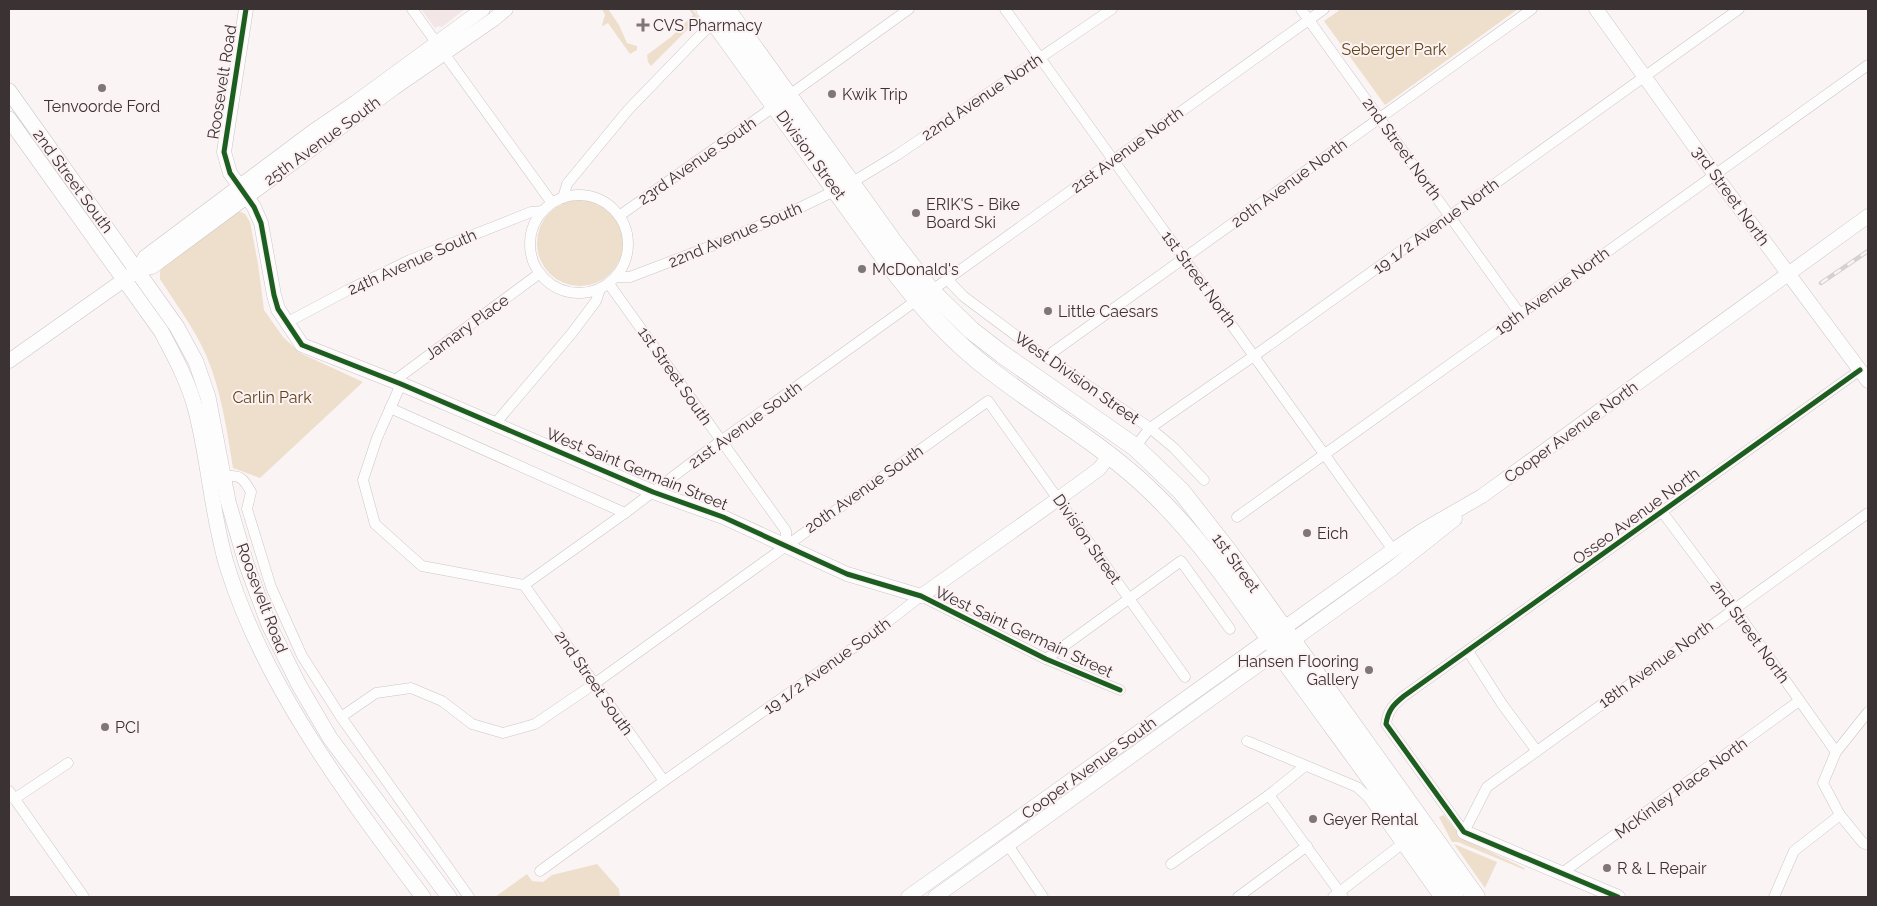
<svg xmlns="http://www.w3.org/2000/svg" width="1877" height="906" font-family="Raleway,sans-serif">
	<style>
		.built { fill: #f3e6e7 }
		.green { fill: #eedfcc }
		.lines { fill: none; stroke-linecap: round; stroke-linejoin: round }
		.street-casing { stroke: #ccc5c6; stroke-width: 11 }
		.secondary-casing { stroke: #ccc5c6; stroke-width: 15 }
		.primary-casing { stroke: #ccc5c6; stroke-width: 16 }
		.highway-casing { stroke: #ccc5c6; stroke-width: 19 }
		.street { stroke: #fefdfe; stroke-width: 10 }
		.secondary { stroke: #fefdfe; stroke-width: 14 }
		.primary { stroke: #fefdfe; stroke-width: 15 }
		.highway { stroke: #fefdfe; stroke-width: 18 }
		.rail-casing { stroke: #d3d1d1; stroke-width: 4.5 }
		.rail { stroke: #fcf2f3; stroke-width: 2.5; stroke-dasharray: 8; stroke-linecap: butt }
		.cycleway-casing { stroke: #fcf2f3; stroke-width: 8 }
		.cycleway { stroke: #1b5e20; stroke-width: 5 }
		.poi-dot { fill: #7e7677; stroke: #fcf2f3; stroke-width: 2 }
		.labels { text-anchor: middle; dominant-baseline: central; stroke-width: 4; stroke-linejoin: round; paint-order: stroke }
		.poi-label { font-size: 16px; fill: #3b3233; stroke: #fcf2f3; text-anchor: start }
		.park-label { font-size: 16px; fill: #5f4618; stroke: #fcf2f3 }
		.street-label { font-size: 16px; fill: #3b3233; stroke: #fcf2f3 }
	</style>
	<rect width="100%" height="100%" fill="#faf4f5"/>
	<path class="built" d="M421,9h44l-23,18 -4,-1 -3,2z"/>
	<g class="green">
		<path d="M602,9h6l11,16 8,18 10,3v4l-7,4 -22,-31 -5,3 -1,-1 3,-10z"/>
		<path d="M689,9h3l7,9 -48,48 -3,-4 -1,-7 24,-18 22,-22z"/>
		<path d="M1341,9h177l-133,96 -61,-84z"/>
		<circle cx="580" cy="243" r="43"/>
		<path d="M236,212h5l4,2 5,8 8,42 6,46 19,27 17,16 63,29 -103,96 -27,-10c-6,-38 -12,-78 -27,-113 -12,-27 -30,-51 -46,-76v-8l5,-6z"/>
		<path d="M1444,815l13,17 11,9 56,27 1,2 -67,-28h-6l-13,-25z"/>
		<path d="M1454,844l43,18 -12,26z"/>
		<path d="M597,864l22,25 1,8h-125l32,-23 5,7 11,1 9,-7z"/>
	</g>
	<g class="lines">
		<g class="street-casing">
			<g id="street">
				<path d="M412,9l140,194"/>
				<path d="M1005,9l388,541"/>
				<path d="M1301,9l219,305"/>
				<path d="M788,96l121,-87"/>
				<circle cx="579" cy="244" r="49"/>
				<path d="M563,198l4,-14 61,-74 86,-89"/>
				<path d="M619,216l156,-110"/>
				<path d="M616,277h14l89,-34 78,-34 54,-26 46,-28 215,-146"/>
				<path d="M947,279l16,17 67,50 120,82 24,20 30,32"/>
				<path d="M609,284l177,247v14"/>
				<path d="M931,291l393,-282"/>
				<path d="M286,323l62,-33 62,-30 121,-48 12,-1"/>
				<path d="M1046,357l486,-348"/>
				<path d="M1860,370l-456,326c-10,8 -16,14 -18,28l78,108 23,-45 381,-274"/>
				<path d="M394,381l146,-108"/>
				<path d="M401,384l-24,54 -14,42 12,44 47,42 102,19"/>
				<path d="M390,408l235,105"/>
				<path d="M494,425l78,-92 24,-32 4,-12"/>
				<path d="M1135,447l15,-19 111,-77 478,-342"/>
				<path d="M223,476c17,-1 20,1 28,16l-4,17 24,78 31,69 39,61 128,180"/>
				<path d="M1663,513l71,95 102,144"/>
				<path d="M1237,517l631,-452"/>
				<path d="M524,585l101,-72 86,-65 206,-148"/>
				<path d="M524,585l140,196"/>
				<path d="M1468,651l34,53 34,46"/>
				<path d="M1046,659l135,-98 49,68"/>
				<path d="M341,717l35,-24 35,-5 31,13 30,23 31,9 32,-9 59,-40 394,-283 197,276"/>
				<path d="M1247,741l110,46 11,10 71,100"/>
				<path d="M9,791l75,106"/>
				<path d="M1269,795l74,102"/>
				<path d="M14,799l54,-36"/>
				<path d="M1840,815l23,28 5,2"/>
				<path d="M1008,845l35,52"/>
				<path d="M1171,864l98,-69 36,-29"/>
				<path d="M540,871l124,-90 195,-137 62,-48 125,63 74,31"/>
				<path d="M1562,873l237,-172"/>
				<path d="M1238,897l69,-51"/>
				<path d="M1333,897l69,-53"/>
				<path d="M1774,897l20,-46 46,-36 -17,-32 13,-31 32,-40"/>
			</g>
		</g>
		<g class="secondary-casing">
			<g id="secondary">
				<path d="M246,9l-22,143 6,21 24,34 7,16 13,72 4,14 24,36 99,39 252,108 70,25 124,57 74,22 137,-97 41,-30 10,-13"/>
				<path d="M1596,9l119,166 153,206"/>
				<path d="M138,270l14,-3 242,-179 100,-69 12,-10"/>
				<path d="M9,361l129,-91 7,-13 167,-125 44,-30 127,-93"/>
				<path d="M1464,832l154,65"/>
				<path d="M908,897l485,-347 30,-20 59,-34 386,-280"/>
				<path d="M935,897l457,-328 63,-50"/>
			</g>
		</g>
		<g class="primary-casing">
			<g id="primary">
				<path d="M9,91l168,236 19,35 12,35 20,104 18,62 23,62 30,60 31,53 119,159"/>
				<path d="M9,119l152,212c14,26 28,52 35,80 13,51 16,105 31,155 37,120 122,232 196,331"/>
			</g>
		</g>
		<g class="highway-casing">
			<g id="highway">
				<path d="M705,9l181,251c30,41 63,79 104,110 54,42 116,76 165,125 53,52 93,114 136,174 55,76 111,151 164,228"/>
				<path d="M726,9l168,234 37,48 40,39 31,24 133,93 46,44 47,60 248,346"/>
			</g>
		</g>
		<use href="#street" class="street"/>
		<use href="#secondary" class="secondary"/>
		<use href="#primary" class="primary"/>
		<use href="#highway" class="highway"/>
		<g class="rail-casing">
			<path id="rail" d="M1821,283l47,-32"/>
		</g>
		<use href="#rail" class="rail"/>
		<g class="cycleway-casing">
			<g id="cycleway">
				<path d="M246,9l-22,143 6,21 24,34 7,16 13,72 4,14 24,36 99,39 252,108 70,25 124,57 74,22 125,63 74,31"/>
				<path d="M1618,897l-154,-65 -78,-108c2,-14 8,-20 18,-28l456,-326"/>
			</g>
		</g>
		<use href="#cycleway" class="cycleway"/>
	</g>
	<g class="poi-dot">
		<path d="M640.5 17.5h5v5h5v5h-5v5h-5v-5h-5v-5h5z"/>
		<circle cx="102" cy="88" r="5"/>
		<circle cx="832" cy="94" r="5"/>
		<circle cx="916" cy="213" r="5"/>
		<circle cx="862" cy="269" r="5"/>
		<circle cx="1048" cy="311" r="5"/>
		<circle cx="1307" cy="533" r="5"/>
		<circle cx="1369" cy="670" r="5"/>
		<circle cx="105" cy="727" r="5"/>
		<circle cx="1313" cy="819" r="5"/>
		<circle cx="1607" cy="868" r="5"/>
	</g>
	<g class="labels">
		<g class="poi-label">
			<text x="653" y="25">CVS Pharmacy</text>
			<text x="842" y="94">Kwik Trip</text>
			<text x="102" y="106" text-anchor="middle">Tenvoorde Ford</text>
			<text x="926" y="204">ERIK'S - Bike<tspan x="926" dy="18">Board Ski</tspan></text>
			<text x="872" y="269">McDonald's</text>
			<text x="1058" y="311">Little Caesars</text>
			<text x="1317" y="533">Eich</text>
			<text x="1359" y="661" text-anchor="end">Hansen Flooring<tspan x="1359" dy="18">Gallery</tspan></text>
			<text x="115" y="727">PCI</text>
			<text x="1323" y="819">Geyer Rental</text>
			<text x="1617" y="868">R &amp; L Repair</text>
		</g>
		<g class="park-label">
			<text x="1394" y="49">Seberger Park</text>
			<text x="272" y="397">Carlin Park</text>
		</g>
		<g class="street-label">
			<text transform="translate(222 82) rotate(-81)">Roosevelt Road</text>
			<text transform="translate(982 97) rotate(-34)">22nd Avenue North</text>
			<text transform="translate(322 141) rotate(-36)">25th Avenue South</text>
			<text transform="translate(1402 149) rotate(54)">2nd Street North</text>
			<text transform="translate(1127 150) rotate(-36)">21st Avenue North</text>
			<text transform="translate(811 155) rotate(54)">Division Street</text>
			<text transform="translate(697 161) rotate(-35)">23rd Avenue South</text>
			<text transform="translate(73 181) rotate(54)">2nd Street South</text>
			<text transform="translate(1289 183) rotate(-36)">20th Avenue North</text>
			<text transform="translate(1731 196) rotate(54)">3rd Street North</text>
			<text transform="translate(1436 226) rotate(-36)">19 1/2 Avenue North</text>
			<text transform="translate(735 235) rotate(-23)">22nd Avenue South</text>
			<text transform="translate(412 262) rotate(-24)">24th Avenue South</text>
			<text transform="translate(1199 279) rotate(54)">1st Street North</text>
			<text transform="translate(1552 291) rotate(-36)">19th Avenue North</text>
			<text transform="translate(467 327) rotate(-36)">Jamary Place</text>
			<text transform="translate(675 376) rotate(55)">1st Street South</text>
			<text transform="translate(1077 378) rotate(35)">West Division Street</text>
			<text transform="translate(745 425) rotate(-36)">21st Avenue South</text>
			<text transform="translate(1571 432) rotate(-36)">Cooper Avenue North</text>
			<text transform="translate(637 469) rotate(22)">West Saint Germain Street</text>
			<text transform="translate(864 489) rotate(-35)">20th Avenue South</text>
			<text transform="translate(1636 516) rotate(-36)">Osseo Avenue North</text>
			<text transform="translate(1087 539) rotate(55)">Division Street</text>
			<text transform="translate(1236 563) rotate(54)">1st Street</text>
			<text transform="translate(262 598) rotate(69)">Roosevelt Road</text>
			<text transform="translate(1024 632) rotate(25)">West Saint Germain Street</text>
			<text transform="translate(1750 632) rotate(54)">2nd Street North</text>
			<text transform="translate(1656 664) rotate(-36)">18th Avenue North</text>
			<text transform="translate(827 666) rotate(-36)">19 1/2 Avenue South</text>
			<text transform="translate(594 683) rotate(55)">2nd Street South</text>
			<text transform="translate(1089 768) rotate(-36)">Cooper Avenue South</text>
			<text transform="translate(1681 788) rotate(-36)">McKinley Place North</text>
		</g>
	</g>
	<rect width="1877" height="906" fill="none" stroke="#3b3233" stroke-width="20"/>
</svg>
